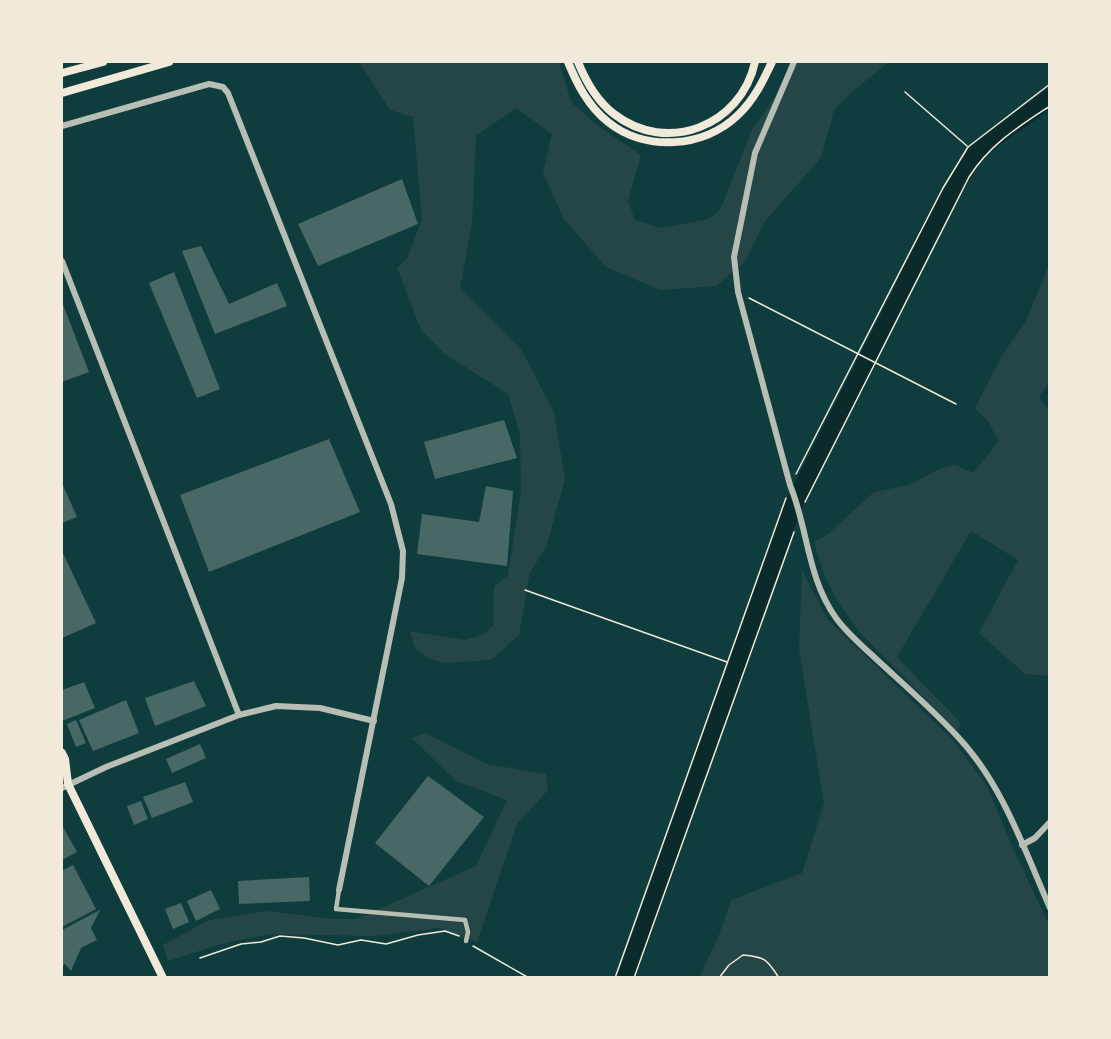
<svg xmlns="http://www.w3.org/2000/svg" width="1111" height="1039" font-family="Ubuntu,sans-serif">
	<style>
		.green { fill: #244646 }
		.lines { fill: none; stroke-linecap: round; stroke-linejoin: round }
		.river { stroke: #0a2a2b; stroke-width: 18 }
		.building { fill: #486865 }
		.path { stroke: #f1e9da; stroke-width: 1.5 }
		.minor { stroke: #b8beb3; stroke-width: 4.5 }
		.tertiary { stroke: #b8beb3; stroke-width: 6 }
		.primary { stroke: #f1e9da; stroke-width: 8 }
		.motorway { stroke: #f1e9da; stroke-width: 8 }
	</style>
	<rect width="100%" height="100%" fill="#0f3d3e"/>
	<g class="green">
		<path d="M359,62h200l12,40 31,27 39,26 -13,46 7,19 26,8 48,-9 11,-9 32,-80 47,-68h90l-37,30 -18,18 -13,48 -56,63 -20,41 -29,24 -56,4 -54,-23 -42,-48 -21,-46 9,-39 -36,-26 -40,28 -4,88 -12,64 61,61 33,63 11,67 -19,69 -16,24 -11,63 -28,25 -45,3 -17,-4 -14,-10 -5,-18 55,9 17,-5 11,-9 1,-39 14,-12 13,-82 -1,-58 -12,-41 -63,-40 -24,-24 -24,-62 11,-11 14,-38 -9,-102 -23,-7z"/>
		<path d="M1049,265v117l-10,15 11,14 -1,265 -24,-2 -46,-41 39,-73 -47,-29 -74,126 64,66 -4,8 -96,-97 -23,-32 -14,-28 -10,-32 14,-8 46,-42 35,-7 30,-16 16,-4 18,8 26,-32 -12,-21 -12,-12 28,-54 23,-33z"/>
		<path d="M802,571l26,49 124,119 35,47 28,67 34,72v52l-350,1 20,-43 12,-35 71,-27 22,-70 -25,-154z"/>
		<path d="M425,733l62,31 59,10 2,16 -31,34 -40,118 -38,-14 -64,8 -106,-2 -48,10 -53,17 -5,-16 46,-25 58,-9 66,8h24l119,-53 31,-66 -51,-19 -44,-43z"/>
	</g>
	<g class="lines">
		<path class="river" d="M626,978l165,-468 111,-218 23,-52 47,-83 11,-11 67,-48"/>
	</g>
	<g class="building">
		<path d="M402,179l16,45 -100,42 -20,-42z"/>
		<path d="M201,246l28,58 48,-21 10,23 -72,28 -33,-83z"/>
		<path d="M174,272l46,117 -23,9 -48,-115z"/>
		<path d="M62,302l27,70 -27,10z"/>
		<path d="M504,420l13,38 -82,21 -11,-37z"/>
		<path d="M329,439l31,73 -151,60 -29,-77z"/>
		<path d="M62,483l15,34 -15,6z"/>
		<path d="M486,486l27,5 -6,75 -90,-12 5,-40 57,8z"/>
		<path d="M62,551l34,72 -34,15z"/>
		<path d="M194,681l12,25 -51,20 -10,-28z"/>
		<path d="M84,682l11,26 -33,13v-31z"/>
		<path d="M126,700l13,33 -46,18 -14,-31z"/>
		<path d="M76,720l10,23 -10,4 -9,-23z"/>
		<path d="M200,744l6,14 -34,15 -6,-14z"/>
		<path d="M428,776l56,41 -55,69 -54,-43z"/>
		<path d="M185,782l8,20 -41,16 -9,-21z"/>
		<path d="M141,801l7,18 -14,6 -7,-19z"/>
		<path d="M62,825l15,27 -15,8z"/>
		<path d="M73,865l23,44 -34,18v-56z"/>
		<path d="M309,877l1,24 -71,3 -1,-23z"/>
		<path d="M211,890l9,19 -24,12 -9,-20z"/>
		<path d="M181,903l8,19 -16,7 -8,-20z"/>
		<path d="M100,910l-9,18 6,12 -16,8 -10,23 -6,-7 -3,2v-36z"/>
	</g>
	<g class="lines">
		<g class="path">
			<path d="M905,92l62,54"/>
			<path d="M749,298l207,106"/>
			<path d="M796,474l147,-286 25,-41 82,-63"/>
			<path d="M805,502l164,-325c21,-33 49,-50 81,-71"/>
			<path d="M525,590l202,72"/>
			<path d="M473,946l56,32"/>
			<path d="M200,958l41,-14 20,-2 19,-6 24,2 34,7 23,-5 25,4 32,-9 27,-4 14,5"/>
			<path d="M615,978l171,-480"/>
			<path d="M634,978l160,-446"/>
			<path d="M719,978l10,-13 14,-10c22,2 24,4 36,23"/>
		</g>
		<path class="minor" d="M339,890l-3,19 129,11 3,12 -2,9"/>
		<g class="tertiary">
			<path d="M794,62l-39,91 -21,104 4,35 52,193c18,43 17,93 46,133 10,14 25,27 38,39 28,26 57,51 83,79 45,47 67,113 93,172"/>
			<path d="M62,126l147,-42 14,3 5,6 163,411 12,47 -1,27 -63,312"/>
			<path d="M62,261l177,454"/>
			<path d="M62,788l44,-21 133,-52 37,-9 44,2 54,13"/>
			<path d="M1022,845l13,-7 15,-16"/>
		</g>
		<path class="primary" d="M62,753l3,6 3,25 95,194"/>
		<g class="motorway">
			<path d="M568,62c9,22 20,44 40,60 37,30 96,26 130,-7 16,-15 25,-34 34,-53"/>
			<path d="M578,62c8,20 19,39 36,52 53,41 127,12 141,-52"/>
			<path d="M62,73l41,-11"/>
			<path d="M62,93l107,-31"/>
		</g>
	</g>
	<rect width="1111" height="1039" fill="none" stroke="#f1e9da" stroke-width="126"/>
</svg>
